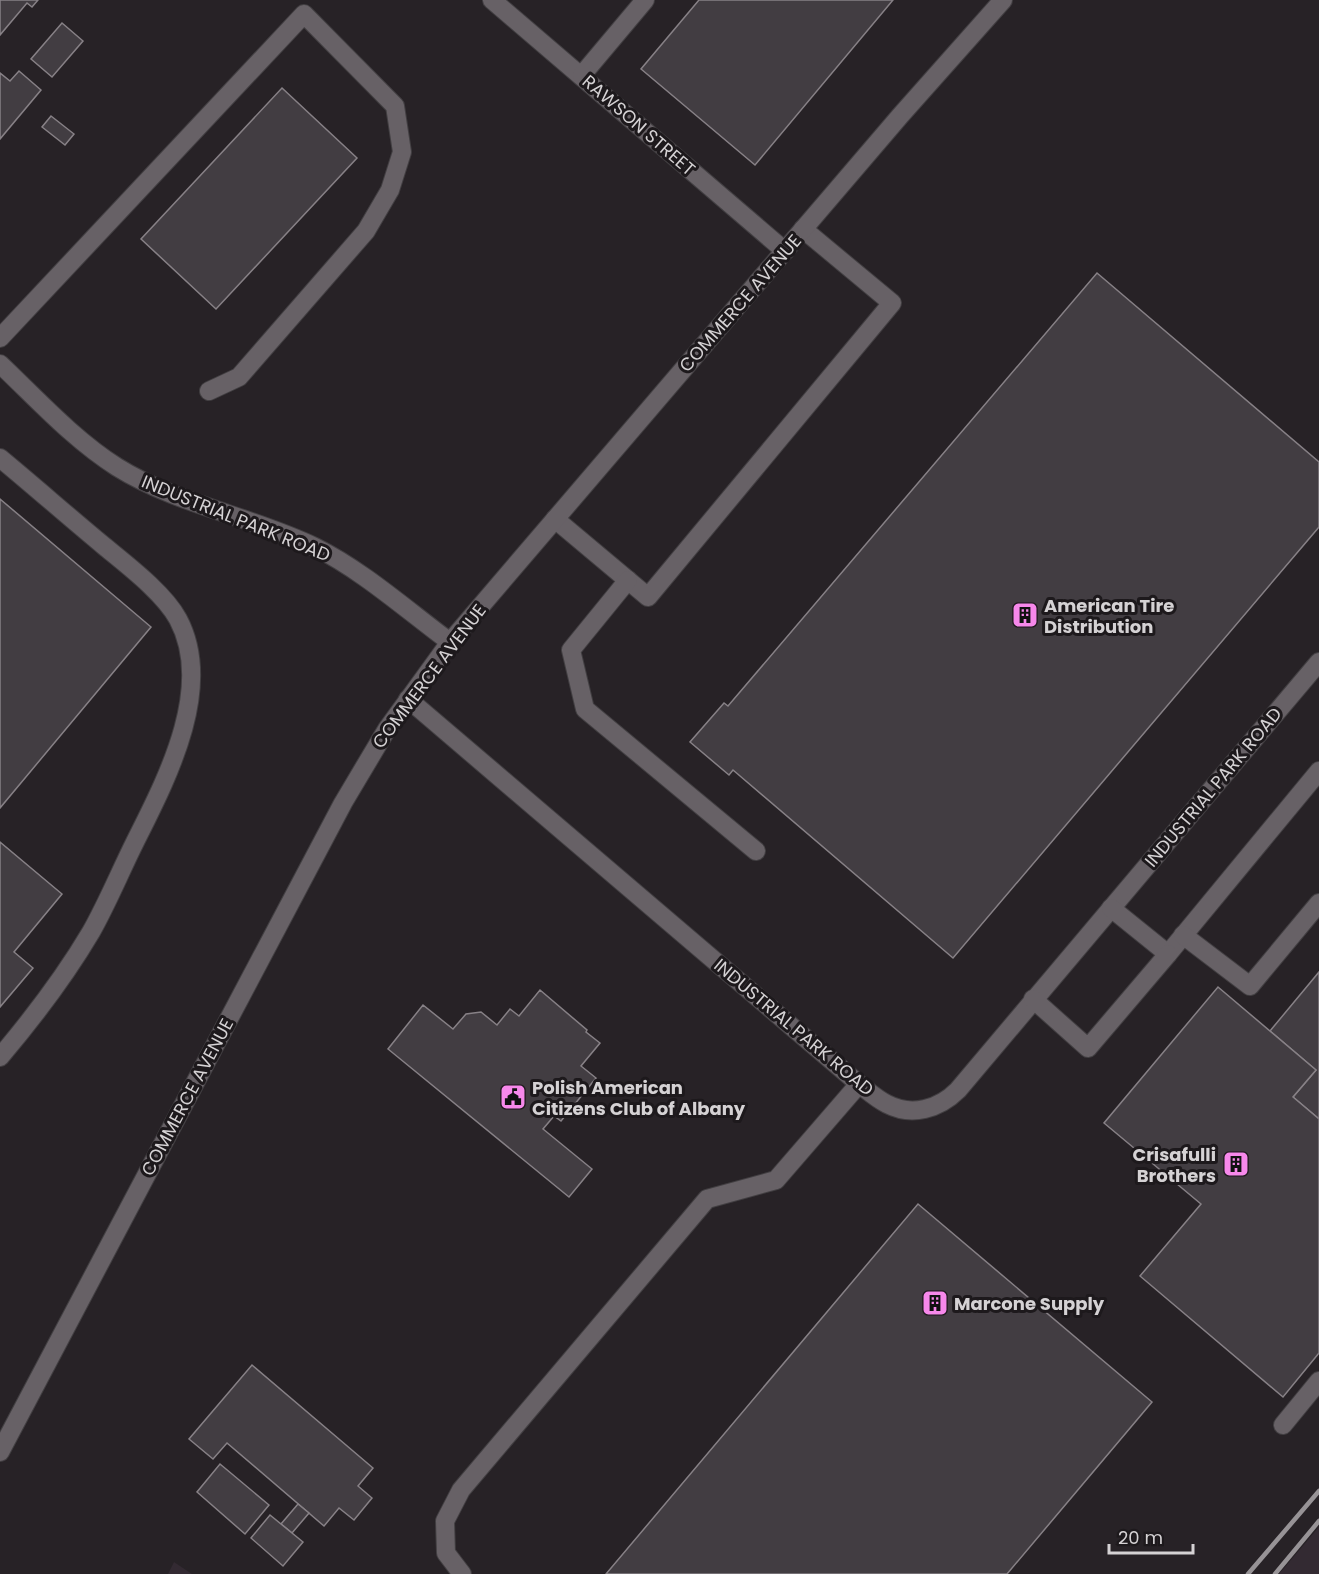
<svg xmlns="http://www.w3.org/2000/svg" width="1319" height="1574" font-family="Poppins,sans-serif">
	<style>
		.built { fill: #332a32 }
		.building { fill: #423d42; stroke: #878186; stroke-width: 1.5 }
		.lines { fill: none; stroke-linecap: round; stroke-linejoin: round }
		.minor-casing { stroke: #423f42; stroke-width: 20 }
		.minor { stroke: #676166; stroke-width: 18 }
		.rail { stroke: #979396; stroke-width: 4.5 }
		.labels { text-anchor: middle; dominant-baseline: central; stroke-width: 6; stroke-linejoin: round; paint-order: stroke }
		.street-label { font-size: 18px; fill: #d5d2d4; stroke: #1d191c }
		.poi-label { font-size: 18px; font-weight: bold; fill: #d5d2d4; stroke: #1d191c; text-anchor: start }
	</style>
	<rect width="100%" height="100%" fill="#272226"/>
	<g class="built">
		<path d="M1319,1527v47h-40z"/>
		<path d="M174,1562l18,12h-24z"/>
	</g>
	<g class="building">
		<path d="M0,0h38l-6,7 -5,-4 -27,32z"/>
		<path d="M699,0h194l-138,165 -114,-96z"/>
		<path d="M62,23l21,18 -31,36 -21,-18z"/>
		<path d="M19,71l22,19 -41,49v-66l10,8z"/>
		<path d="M282,88l75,70 -141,151 -75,-70z"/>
		<path d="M51,116l23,18 -9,11 -23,-18z"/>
		<path d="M1097,273l222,189v65l-366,431 -220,-188 -4,5 -39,-33 34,-39 4,3z"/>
		<path d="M0,499l151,128 -151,181z"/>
		<path d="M0,842l62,52 -48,58 19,16 -33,39z"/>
		<path d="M1319,972v147l-26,-22 23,-27 -46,-39z"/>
		<path d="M1218,987l98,83 -23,27 26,22v234l-36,44 -143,-121 61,-72 -97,-81z"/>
		<path d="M540,990l47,40 -1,2 14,11 -19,23 15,12 -35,43 -7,-5 -11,13 49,40 -23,28 -181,-148 35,-44 30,24 13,-15 15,-2 16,13 13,-16 9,7z"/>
		<path d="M918,1204l234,198 -145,172h-401z"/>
		<path d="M252,1365l121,103 -15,18 14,12 -18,22 -15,-12 -15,18 -97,-83 -14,16 -24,-20z"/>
		<path d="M220,1464l49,41 -24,29 -48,-42z"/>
		<path d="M298,1504l11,9 -17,20 -11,-9z"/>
		<path d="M270,1515l33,27 -20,24 -32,-28z"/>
	</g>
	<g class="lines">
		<g class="minor-casing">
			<g id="minor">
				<path d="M492,0l293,251"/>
				<path d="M582,75l63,-75"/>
				<path d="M0,338l304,-324 91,92 7,46 -12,38 -24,41 -127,146 -30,14"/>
				<path d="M0,364c37,35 73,75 117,103 61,38 134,49 198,80 47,23 93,64 135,95"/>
				<path d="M0,458c35,29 69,59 104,88 23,19 60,47 74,73 37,69 -12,161 -43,223 -15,30 -28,62 -44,90 -26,44 -58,86 -91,125"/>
				<path d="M555,519l93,78 244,-294 -89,-74"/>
				<path d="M628,580l-57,70 14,59 171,142"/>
				<path d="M408,699l451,385c9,7 18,15 28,20 25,13 52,5 71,-14l361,-428"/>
				<path d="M1111,908l57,46 151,-183"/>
				<path d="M1183,935l67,51 69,-83"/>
				<path d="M1033,999l55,49 80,-94"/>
				<path d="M1283,1425l36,-44"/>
				<path d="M0,1452l343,-649 44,-74 63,-87 450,-526 103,-116"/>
				<path d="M462,1574l-16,-21 -1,-32 16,-31 246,-291 69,-19 83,-96"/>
			</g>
		</g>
		<use href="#minor" class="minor"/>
		<g class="rail">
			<path d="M1248,1574l71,-83"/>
			<path d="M1275,1574l44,-53"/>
		</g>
	</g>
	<defs>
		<g id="building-square" transform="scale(1.35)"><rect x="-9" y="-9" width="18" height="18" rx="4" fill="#f788eb" stroke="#1d191c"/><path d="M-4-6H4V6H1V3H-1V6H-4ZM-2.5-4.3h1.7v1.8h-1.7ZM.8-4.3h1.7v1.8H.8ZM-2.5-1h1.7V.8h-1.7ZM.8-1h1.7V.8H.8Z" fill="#111"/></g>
		<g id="civic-square" transform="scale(1.35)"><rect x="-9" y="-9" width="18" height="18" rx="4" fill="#f788eb" stroke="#1d191c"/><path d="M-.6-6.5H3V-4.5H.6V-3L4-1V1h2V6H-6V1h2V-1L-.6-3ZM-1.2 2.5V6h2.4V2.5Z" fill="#111"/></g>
	</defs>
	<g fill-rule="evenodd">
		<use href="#building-square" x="1025" y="615"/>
		<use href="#civic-square" x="513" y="1097"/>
		<use href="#building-square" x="1236" y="1164"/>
		<use href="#building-square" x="935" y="1303"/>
	</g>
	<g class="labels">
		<g class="street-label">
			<text transform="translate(639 125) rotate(41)">RAWSON STREET</text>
			<text transform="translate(740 303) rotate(-49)">COMMERCE AVENUE</text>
			<text transform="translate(236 518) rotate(22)">INDUSTRIAL PARK ROAD</text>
			<text transform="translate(429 676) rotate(-53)">COMMERCE AVENUE</text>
			<text transform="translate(1213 787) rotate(-50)">INDUSTRIAL PARK ROAD</text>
			<text transform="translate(794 1027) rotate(40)">INDUSTRIAL PARK ROAD</text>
			<text transform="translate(187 1097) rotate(-62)">COMMERCE AVENUE</text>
		</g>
		<g class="poi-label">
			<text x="1044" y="605">American Tire<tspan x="1044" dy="21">Distribution</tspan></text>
			<text x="532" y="1087">Polish American<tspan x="532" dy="21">Citizens Club of Albany</tspan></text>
			<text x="1216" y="1154" text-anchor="end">Crisafulli<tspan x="1216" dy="21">Brothers</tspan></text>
			<text x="954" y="1303">Marcone Supply</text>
		</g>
	</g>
	<path d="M1109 1544v9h84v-9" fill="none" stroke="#d5d2d4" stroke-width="3"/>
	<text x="1118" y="1544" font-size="18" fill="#d5d2d4" stroke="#1d191c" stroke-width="4.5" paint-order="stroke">20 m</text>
</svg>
